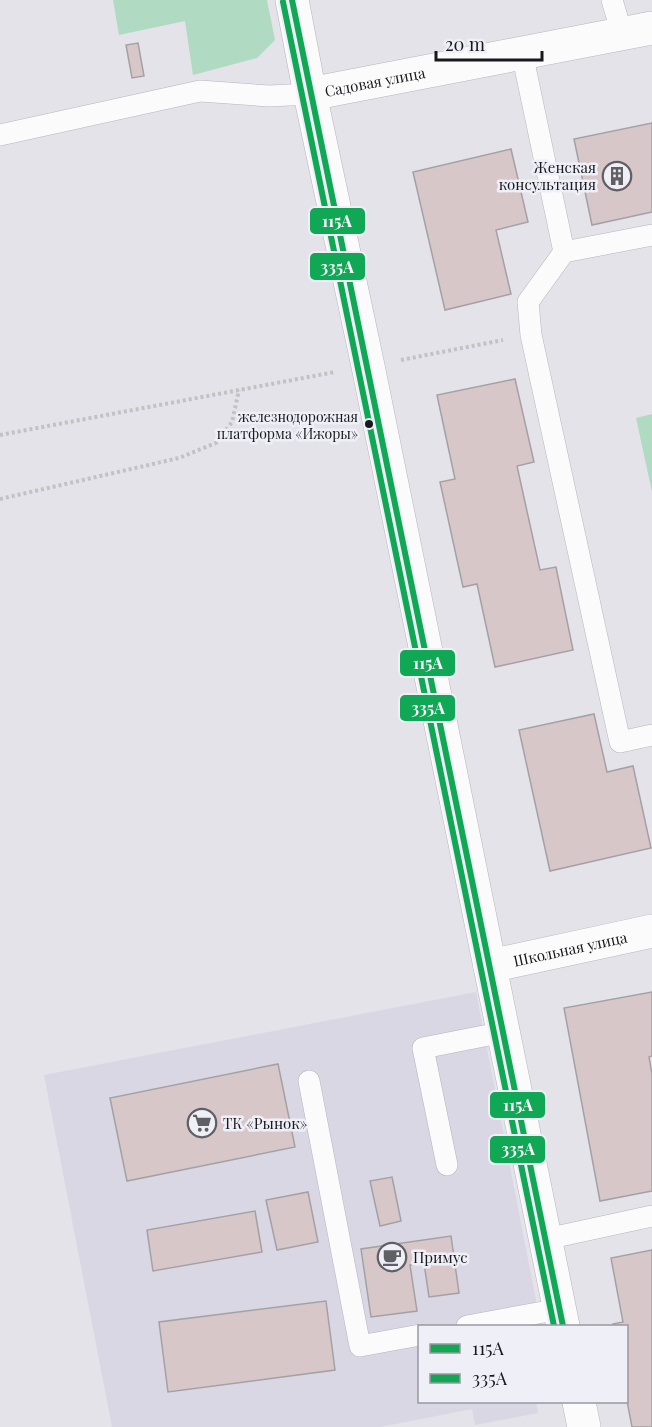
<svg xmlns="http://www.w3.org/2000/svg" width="652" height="1427" font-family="'Playfair Display',serif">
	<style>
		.built { fill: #d8d7e3 }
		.green { fill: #b1dac2 }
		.building { fill: #d8c7c9; stroke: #a4a1a4; stroke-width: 1.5 }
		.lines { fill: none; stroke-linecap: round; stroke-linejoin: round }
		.service-casing { stroke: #b6b5ba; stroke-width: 22 }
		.minor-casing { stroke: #b6b5ba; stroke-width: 34 }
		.tertiary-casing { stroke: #b6b5ba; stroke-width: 34 }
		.path { stroke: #c2c2c4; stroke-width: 4; stroke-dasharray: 3 3; stroke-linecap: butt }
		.service { stroke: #fbfbfc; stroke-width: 21 }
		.minor { stroke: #fbfbfc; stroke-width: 33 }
		.tertiary { stroke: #fbfbfc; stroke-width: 33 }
		.bus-1-casing { stroke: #efeff8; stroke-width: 10 }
		.bus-2-casing { stroke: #efeff8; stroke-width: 10 }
		.bus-1 { stroke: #10a855; stroke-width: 6 }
		.bus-2 { stroke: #10a855; stroke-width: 6 }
		.bus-dot { fill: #19191d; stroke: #efeff8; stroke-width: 2 }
		.labels { text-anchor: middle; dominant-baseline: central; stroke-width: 5; stroke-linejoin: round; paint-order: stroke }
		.bus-label { font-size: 14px; fill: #19191d; stroke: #efeff8; text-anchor: end }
		.street-label { font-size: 15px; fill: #19191d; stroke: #efeff8 }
		.poi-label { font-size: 15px; fill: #19191d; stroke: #efeff8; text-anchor: start }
		.line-badge { stroke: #efeff8; stroke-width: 2 }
		.badge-label { font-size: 16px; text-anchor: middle; font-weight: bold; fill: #fff }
	</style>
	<rect width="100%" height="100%" fill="#e4e3e9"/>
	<path class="built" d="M476,992l65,334h-121v76h116l2,11 -63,12 -3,-16 -92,18h-268l-68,-352z"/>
	<g class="green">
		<path d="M113,0h154l8,40 -18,18 -64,17 -8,-54 -66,14z"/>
		<path d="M652,414v78l-16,-74z"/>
	</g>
	<g class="building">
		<path d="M138,43l6,33 -12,2 -6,-33z"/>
		<path d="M652,123v89l-60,13 -18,-86z"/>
		<path d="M511,149l17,73 -32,8 15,64 -66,16 -32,-138z"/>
		<path d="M515,379l19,83 -17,4 23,104 16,-3 17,83 -78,17 -18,-83 -14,3 -23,-105 15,-3 -18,-84z"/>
		<path d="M594,714l13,58 26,-6 18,82 -101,23 -31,-141z"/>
		<path d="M652,992v64l-3,1 3,17v117l-52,10 -36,-193z"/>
		<path d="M278,1064l17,83 -168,34 -17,-83z"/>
		<path d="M392,1177l9,44 -21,5 -10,-45z"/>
		<path d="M308,1192l10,50 -41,8 -11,-50z"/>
		<path d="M255,1211l7,41 -109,19 -6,-41z"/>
		<path d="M451,1236l8,57 -30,4 -5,-34 -14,2 7,46 -46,6 -10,-68z"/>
		<path d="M652,1250v177h-20l-6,-31v-70h-12l-1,-2 10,-2 -12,-64z"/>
		<path d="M326,1301l9,69 -167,22 -9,-70z"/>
	</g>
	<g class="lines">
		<g class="service-casing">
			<g id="service">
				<path d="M612,0l10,34"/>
				<path d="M522,53l42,199"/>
				<path d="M0,135l200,-44 69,5 41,-2"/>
				<path d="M652,235l-88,17 -36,50 3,33 89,407 32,-7"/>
				<path d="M309,1081l51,265 60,-11"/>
				<path d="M447,1165l-24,-117 81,-16"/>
				<path d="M546,1239l106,-23"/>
				<path d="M467,1326l93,-17"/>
			</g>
		</g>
		<g class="minor-casing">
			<g id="minor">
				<path id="s1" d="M310,94l342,-66"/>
				<path id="s2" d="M490,966l162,-35"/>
			</g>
		</g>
		<g class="tertiary-casing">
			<g id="tertiary">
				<path d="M292,0l18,94 58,272 195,960"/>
				<path d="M579,1402l5,25"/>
			</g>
		</g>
		<g class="path">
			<path d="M401,360l102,-20"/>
			<path d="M0,435l335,-63"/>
			<path d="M0,499l179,-41 37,-15 16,-21 7,-32"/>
		</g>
		<use href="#service" class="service"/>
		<use href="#minor" class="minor"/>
		<use href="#tertiary" class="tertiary"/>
		<g class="bus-1-casing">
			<path id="bus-1" d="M292,0l271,1326"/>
		</g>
		<g class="bus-2-casing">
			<path id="bus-2" d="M283,2l271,1324"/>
		</g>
		<use href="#bus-1" class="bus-1"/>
		<use href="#bus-2" class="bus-2"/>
	</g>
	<defs>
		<g id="building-ring" transform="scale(1.5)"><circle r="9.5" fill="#efeff8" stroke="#606064" stroke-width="1.5"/><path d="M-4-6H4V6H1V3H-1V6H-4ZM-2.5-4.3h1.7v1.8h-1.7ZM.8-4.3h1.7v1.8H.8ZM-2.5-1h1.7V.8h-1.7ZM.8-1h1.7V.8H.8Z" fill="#606064"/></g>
		<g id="supermarket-ring" transform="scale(1.5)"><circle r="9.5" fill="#efeff8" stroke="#606064" stroke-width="1.5"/><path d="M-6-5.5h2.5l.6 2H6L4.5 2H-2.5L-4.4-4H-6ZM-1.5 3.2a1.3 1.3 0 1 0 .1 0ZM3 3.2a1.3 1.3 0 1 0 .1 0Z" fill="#606064"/></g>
		<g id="cafe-ring" transform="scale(1.5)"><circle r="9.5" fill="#efeff8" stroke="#606064" stroke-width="1.5"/><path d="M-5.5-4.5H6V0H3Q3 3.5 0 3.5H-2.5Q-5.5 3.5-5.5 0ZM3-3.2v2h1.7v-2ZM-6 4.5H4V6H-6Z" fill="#606064"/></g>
	</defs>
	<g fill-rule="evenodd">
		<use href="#building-ring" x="617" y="176"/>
		<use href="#supermarket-ring" x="202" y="1123"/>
		<use href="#cafe-ring" x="392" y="1257"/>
	</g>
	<circle class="bus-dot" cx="369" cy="424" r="5"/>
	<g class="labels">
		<g class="bus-label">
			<text x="358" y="416">железнодорожная<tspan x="358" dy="17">платформа «Ижоры»</tspan></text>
		</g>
		<g class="street-label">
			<text stroke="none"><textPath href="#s1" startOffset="66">Садовая улица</textPath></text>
			<text stroke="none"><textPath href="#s2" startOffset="82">Школьная улица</textPath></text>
		</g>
		<g class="poi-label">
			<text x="596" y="167" text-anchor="end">Женская<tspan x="596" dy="17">консультация</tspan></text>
			<text x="223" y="1123">ТК «Рынок»</text>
			<text x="413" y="1257">Примус</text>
		</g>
	</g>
	<g class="line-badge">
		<rect x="309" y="207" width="57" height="28" rx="6" fill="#10a855"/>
		<rect x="309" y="252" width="57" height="29" rx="6" fill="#10a855"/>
		<rect x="399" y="649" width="57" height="28" rx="6" fill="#10a855"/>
		<rect x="399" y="694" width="57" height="28" rx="6" fill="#10a855"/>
		<rect x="489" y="1091" width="57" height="28" rx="6" fill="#10a855"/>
		<rect x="489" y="1135" width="57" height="29" rx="6" fill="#10a855"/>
	</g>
	<g class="badge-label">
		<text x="337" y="227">115А</text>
		<text x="337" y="273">335А</text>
		<text x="428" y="669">115А</text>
		<text x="428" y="714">335А</text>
		<text x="518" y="1111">115А</text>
		<text x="518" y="1155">335А</text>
	</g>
	<rect x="418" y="1325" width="210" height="78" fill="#efeff8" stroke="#9999a0" stroke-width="1.5"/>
	<rect x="430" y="1344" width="30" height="9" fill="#10a855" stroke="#9999a0" stroke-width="1.5"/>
	<text x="472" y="1355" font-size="18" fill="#19191d">115А</text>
	<rect x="430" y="1374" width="30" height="9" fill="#10a855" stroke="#9999a0" stroke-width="1.5"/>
	<text x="472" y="1385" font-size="18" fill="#19191d">335А</text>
	<path d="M436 51v9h106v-9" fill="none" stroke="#19191d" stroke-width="3"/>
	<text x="445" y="51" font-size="18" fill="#19191d" stroke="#efeff8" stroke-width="4.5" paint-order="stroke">20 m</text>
</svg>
